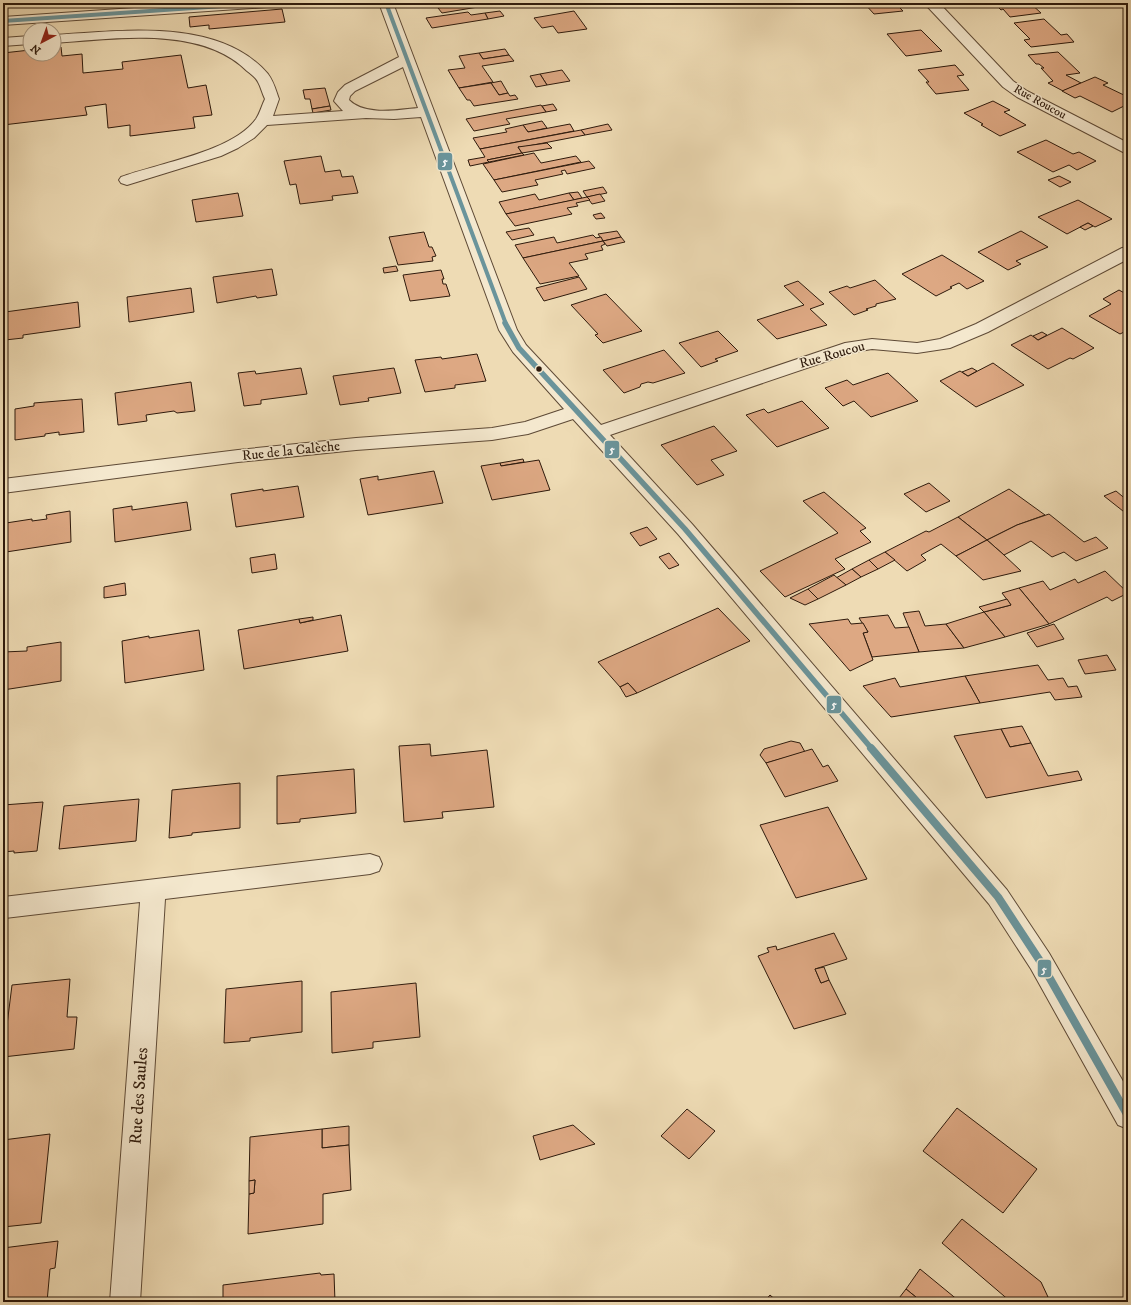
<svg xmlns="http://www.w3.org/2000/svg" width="1131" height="1305" font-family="'IM FELL DW Pica',serif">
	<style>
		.building { fill: #dda883; stroke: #2e1a0c }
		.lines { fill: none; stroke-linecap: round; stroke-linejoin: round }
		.minor-casing { stroke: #5e4a36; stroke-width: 2 }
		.minor { fill: #f4e8ce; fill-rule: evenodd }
		.bus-1-far2-casing { stroke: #f4e8ce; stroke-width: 6 }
		.bus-1-far1-casing { stroke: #f4e8ce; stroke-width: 8 }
		.bus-1-casing { stroke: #f4e8ce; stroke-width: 10 }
		.bus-1-far2 { stroke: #6a949b; stroke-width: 4 }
		.bus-1-far1 { stroke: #6a949b; stroke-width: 5.5 }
		.bus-1 { stroke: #6a949b; stroke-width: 8 }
		.bus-dot { fill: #2e1a0c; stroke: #f4e8ce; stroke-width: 1.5 }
		.labels { text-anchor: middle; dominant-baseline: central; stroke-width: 3; stroke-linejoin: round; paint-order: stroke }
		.far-street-label { font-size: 12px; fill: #2e1a0c; stroke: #f4e8ce }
		.street-label { font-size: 14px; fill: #2e1a0c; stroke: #f4e8ce }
		.near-street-label { font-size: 17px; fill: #2e1a0c; stroke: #f4e8ce }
		.line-badge { stroke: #f4e8ce; stroke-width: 1.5 }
		.badge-label { font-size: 11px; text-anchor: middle; font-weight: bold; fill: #fff }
	</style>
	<rect width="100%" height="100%" fill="#eedbb4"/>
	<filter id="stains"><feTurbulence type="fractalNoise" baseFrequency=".005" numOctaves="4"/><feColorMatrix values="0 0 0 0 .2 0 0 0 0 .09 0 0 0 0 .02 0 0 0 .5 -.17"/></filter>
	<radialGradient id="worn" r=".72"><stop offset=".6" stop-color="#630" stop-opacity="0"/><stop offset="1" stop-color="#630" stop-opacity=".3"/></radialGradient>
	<g class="building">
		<path d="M441,3h41l2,3 -42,7 -4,-5 6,-1z"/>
		<path d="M864,3h35l2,2 -3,1 5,5 -29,3z"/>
		<path d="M990,3h40l11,10 -31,4 -7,-8 -2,1 -5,-5h-4z"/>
		<path d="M282,9l3,13 -76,7v-4l-19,2 -1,-10z"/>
		<path d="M500,11l4,5 -16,3 -3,-6z"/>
		<path d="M574,11l13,18 -29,4 -5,-7 -11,2 -8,-10z"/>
		<path d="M468,12l3,3 14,-2 3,6 -56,9 -6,-10z"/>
		<path d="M1044,19l17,16 6,-1 7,8 -43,5 -7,-7 6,-1 -16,-16z"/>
		<path d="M921,30l21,21 -36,5 -19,-22z"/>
		<path d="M54,47h7l1,9 20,-2 1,19 40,-4 -1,-7 59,-7 7,33 18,-3 6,30 -19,2 2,11 -65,8v-11l-22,3 -2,-24 -21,3 2,8 -84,10v-72l27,-3v4h24z"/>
		<path d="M505,49l4,6 -26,4 -4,-6z"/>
		<path d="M1058,52l22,21 -14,2 15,8 -18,8 -15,-8 5,-2 -12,-13h3l-5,-4h-3l-8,-9z"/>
		<path d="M479,53l4,6 26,-4 5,6 -32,5 11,16 -34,6 -11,-18 17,-2 -6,-12z"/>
		<path d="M955,65l9,10 -7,1 12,14 -33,4 -10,-12h3l-11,-12z"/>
		<path d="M562,70l8,11 -23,4 -7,-11z"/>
		<path d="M540,74l7,11 -11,2 -6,-11z"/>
		<path d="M1095,77l13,6 -5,2 25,12v7l-16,8 -32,-16 -5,2 -13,-7z"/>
		<path d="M501,81l7,12 -9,2 -8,-12z"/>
		<path d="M491,83l8,12 9,-2 2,3 5,-1 3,4 -44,7 -4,-6h-3l-8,-12z"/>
		<path d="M325,88l5,18 -18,3 -2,-10h-5l-2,-9z"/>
		<path d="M993,101l17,9 -6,2 22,13 -26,11 -19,-11 2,-1 -19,-11z"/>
		<path d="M553,104l4,6 -11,2 -4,-6z"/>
		<path d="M541,105l5,7 -40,7 4,5 -36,7 -8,-12z"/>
		<path d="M330,106l1,4 -18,3 -1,-4z"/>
		<path d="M542,121l5,7 -19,4 -5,-7z"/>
		<path d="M570,124l4,7 -94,18 -7,-11 34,-6 -2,-3 18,-4 5,7z"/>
		<path d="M608,124l4,6 -27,5 -4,-5z"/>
		<path d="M581,130l4,5 -62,12h-5l4,6 -35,7 2,2 -19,4 -2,-6 17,-3 -5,-8z"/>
		<path d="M1046,140l27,14 6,-2 17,9 -19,9 -8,-5 -16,7 -36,-20z"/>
		<path d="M547,143l5,5 -30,5 -4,-6z"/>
		<path d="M522,153l2,2 -35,7 -2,-2z"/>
		<path d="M534,153l7,10 35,-7 5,6 -87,18 -11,-16z"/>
		<path d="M321,156l4,16 15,-2 2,7 11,-1 5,17 -26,3 1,4 -33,4 -4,-20 -6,1 -6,-24z"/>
		<path d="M589,161l6,7 -28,6 -2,-4 -4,1 2,3 -28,6 3,5 -36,7 -8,-12z"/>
		<path d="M1059,176l12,6 -11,5 -12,-7z"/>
		<path d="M603,187l4,6 -20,4 -4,-6z"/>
		<path d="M578,192l4,6 -8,2 -5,-7z"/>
		<path d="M238,193l5,23 -47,6 -4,-22z"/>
		<path d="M569,193l5,7 -68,14 -7,-12 36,-8 4,6z"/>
		<path d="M600,194l5,7 -13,3 -5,-7z"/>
		<path d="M587,197l3,3 -14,3 2,3 -11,2 5,6 -57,12 -9,-12z"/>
		<path d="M1078,200l34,19 -17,8 -7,-4 -21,11 -29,-17z"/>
		<path d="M601,213l4,5 -9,1 -3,-4z"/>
		<path d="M1088,223l5,3 -8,4 -5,-3z"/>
		<path d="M529,228l5,7 -22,5 -6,-8z"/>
		<path d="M617,231l4,6 -18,4 -5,-7z"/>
		<path d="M1021,231l27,16 -32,14 5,3 -13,6 -30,-18z"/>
		<path d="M424,232l5,15h3l4,9 -4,1 1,4 -35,4 -9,-28z"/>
		<path d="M593,235l3,3 5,-1 2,4 -80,17 -8,-13 39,-8 3,6z"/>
		<path d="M621,237l4,5 -18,4 -4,-5z"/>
		<path d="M603,241l2,3 -4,2 2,4 -18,4 3,5 -19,4 10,13 -39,8 -17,-26z"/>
		<path d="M942,255l42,26 -17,8 -8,-6 -9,4 2,1 -16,8 -34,-22z"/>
		<path d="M396,266l2,5 -14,2 -1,-5z"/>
		<path d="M272,269l5,26 -20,3 -1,-2 -39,7 -4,-26z"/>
		<path d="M441,270l3,9h-2l1,5h3l4,12 -40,5 -7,-26z"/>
		<path d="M579,277l8,12 -43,12 -8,-13z"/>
		<path d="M875,280l21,19 -20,5v2l-10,3 2,1 -14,5 -25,-23 18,-6 3,2z"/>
		<path d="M798,281l26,23 -14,5 17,16 -50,14 -20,-19 47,-15 -20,-19z"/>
		<path d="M191,288l3,24 -65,10 -2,-25z"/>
		<path d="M1119,290l9,5v35l-8,4 -31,-18 22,-12 -8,-5z"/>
		<path d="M606,294l36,37 -39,12 -8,-8 3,-1 -27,-29z"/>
		<path d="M78,302l2,25 -57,8v3l-18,2v-28z"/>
		<path d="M1062,328l32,20 -21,11 -3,-1 -22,11 -37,-24 20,-10 7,5z"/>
		<path d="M718,331l20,20 -23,8 3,2 -17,6 -22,-24z"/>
		<path d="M1042,332l5,3 -9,5 -5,-4z"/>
		<path d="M664,350l21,23 -32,10 -5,-1 -7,2 -1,3 -16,6 -21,-23z"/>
		<path d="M477,354l9,27 -31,4v3l-30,4 -10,-32 26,-3 1,2z"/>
		<path d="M993,363l31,22 -48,22 -36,-26 20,-10 8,5z"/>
		<path d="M301,368l6,26 -46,6v4l-17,2 -6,-33 17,-2 1,3z"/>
		<path d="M394,368l7,25 -33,5 1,3 -29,4 -7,-29z"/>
		<path d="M972,368l5,3 -9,5 -6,-4z"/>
		<path d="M888,373l30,28 -47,16 -17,-16 -11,5 -18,-18 22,-8 6,5z"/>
		<path d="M191,382l4,29 -18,2 -3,-2 -28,4 1,6 -29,4 -3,-32z"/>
		<path d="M82,399l2,33 -25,3v-3l-14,2v2l-30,4v-31l19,-3v-3z"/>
		<path d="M802,401l27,27 -52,19 -31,-32 18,-6 4,4z"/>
		<path d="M714,426l23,25 -26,9 13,15 -27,10 -36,-40z"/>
		<path d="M523,459l1,3 -23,4 -1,-3z"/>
		<path d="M539,460l11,30 -58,10 -11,-34 19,-3 1,3z"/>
		<path d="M434,471l9,32 -75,12 -8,-36 18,-3v4z"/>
		<path d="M929,483l21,18 -24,11 -22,-18z"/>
		<path d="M298,486l6,31 -68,10 -5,-33 32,-5v2z"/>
		<path d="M1009,489l36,26 -28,10 -30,15 -29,-23z"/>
		<path d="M1116,491l12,10v14l-24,-19z"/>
		<path d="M824,492l42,36 -6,3 11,11 -36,17 10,10 -60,28 -25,-26 78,-38 -35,-32z"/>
		<path d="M187,502l4,28 -76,12 -2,-33 19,-3v4z"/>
		<path d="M70,511l1,31 -65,10v-29l26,-4v2l15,-2 -1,-4z"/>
		<path d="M1049,514l35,28 12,-5 12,11 -32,13 -12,-9 -12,5 -21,-16 -27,14 -17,-15 30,-15z"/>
		<path d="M958,517l29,23 -31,16 -15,-12 -20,11 5,5 -19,11 -22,-19 39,-20 2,-1 3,1z"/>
		<path d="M647,527l10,12 -17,7 -10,-13z"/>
		<path d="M987,540l17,15 17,16 -38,9 -27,-24z"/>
		<path d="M885,552l10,8 -17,9 -9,-9z"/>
		<path d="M669,553l10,12 -10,4 -10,-12z"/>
		<path d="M275,554l2,15 -25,4 -2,-15z"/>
		<path d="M869,560l9,9 -17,8 -9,-8z"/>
		<path d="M852,569l9,8 -15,8 -10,-7z"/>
		<path d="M1105,571l23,22 -16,8 -5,-4 -58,27 -30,-36 24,-7 7,9 25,-11 3,4z"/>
		<path d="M834,575l12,10 -28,14 -10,-10z"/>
		<path d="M125,583l1,12 -22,3v-11z"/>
		<path d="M1019,588l30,36 -44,13 -21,-25 27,-7 -9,-12z"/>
		<path d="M808,589l10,10 -13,6 -15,-7z"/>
		<path d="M1007,599l4,6 -27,7 -5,-5z"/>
		<path d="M718,608l32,33 -113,52 -9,-10 -8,4 -22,-25z"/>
		<path d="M919,611l6,15 21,-2 18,24 -45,4 -16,-39z"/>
		<path d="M984,612l21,25 -41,11 -18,-24z"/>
		<path d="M341,615l7,36 -104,18 -6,-39 61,-11 1,4z"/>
		<path d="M888,615l7,13 14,-1 10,25 -47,5 -9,-24 5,-1 -9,-14z"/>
		<path d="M313,617v3l-13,3 -1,-4z"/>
		<path d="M848,619l3,5 12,-1 5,9 -5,1 10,27 -23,11 -41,-47z"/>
		<path d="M1054,624l10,15 -27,8 -10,-14z"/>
		<path d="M199,630l5,40 -79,13 -3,-42 27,-5v2z"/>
		<path d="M61,642v39l-58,9v-38l24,-1v-4z"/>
		<path d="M1107,655l9,15 -31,4 -7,-14z"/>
		<path d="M1038,665l10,15 15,-2 5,9 9,-1 5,11 -27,3 -5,-8 -70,11 -15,-27z"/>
		<path d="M965,676l15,27 -89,14 -28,-31 32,-8 5,9z"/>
		<path d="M628,683l9,10 -11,4 -6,-10z"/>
		<path d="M1022,726l9,17 -21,4 -9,-18z"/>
		<path d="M1001,729l9,18 21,-4 17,33 30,-5 4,9 -96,18 -32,-62z"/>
		<path d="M791,741l9,2 5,9 -39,11 -6,-8 4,-6z"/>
		<path d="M430,744l1,12 56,-6 7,57 -52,5 1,6 -39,4 -5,-76z"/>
		<path d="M812,749l11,18 5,-2 10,16 -53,16 -19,-34z"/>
		<path d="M354,769l2,44 -56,6v3l-23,2v-48z"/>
		<path d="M240,783v45l-48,5v2l-23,3 3,-48z"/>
		<path d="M139,799l-3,42 -77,8 5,-43z"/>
		<path d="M43,802l-6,49 -23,2v-2l-11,1v-47z"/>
		<path d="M828,807l39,72 -71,19 -36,-73z"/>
		<path d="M834,933l13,26 -32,10 6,14 8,-3 17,34 -52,15 -36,-73 11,-4 -2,-4 9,-2 1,4z"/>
		<path d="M824,967l5,13 -8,3 -6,-14z"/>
		<path d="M70,979l-3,38h10l-3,32 -71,8 9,-72z"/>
		<path d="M302,981v51l-52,6v3l-26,2 2,-54z"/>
		<path d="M416,983l4,54 -47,5v6l-41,5 -1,-61z"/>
		<path d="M957,1108l80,61 -34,44 -80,-62z"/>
		<path d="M687,1109l28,22 -26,28 -28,-23z"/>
		<path d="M573,1125l22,19 -55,16 -7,-24z"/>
		<path d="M349,1126v19l-27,3v-19z"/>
		<path d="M322,1129v19l27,-3 2,45 -28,4v30l-75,10 1,-40 5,-1 1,-13 -6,1 1,-44z"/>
		<path d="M50,1134l-9,89 -38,4v-87z"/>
		<path d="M255,1180l-1,13 -5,1v-13z"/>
		<path d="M962,1219l79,63 7,15 -14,5h-23l-69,-59z"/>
		<path d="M58,1241l-3,27 -5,1 -3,33h-44v-54z"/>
		<path d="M920,1269l39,32 1,1h-38l-16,-13z"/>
		<path d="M320,1273l1,2 13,-1 1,28h-112v-17z"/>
		<path d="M906,1289l16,13h-26z"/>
		<path d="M770,1295l8,7h-14z"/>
		<path d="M1048,1297l3,5h-17z"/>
	</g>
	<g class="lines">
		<g class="minor-casing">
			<g id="minor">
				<path d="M207,3h67l-2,3 -5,1 -264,18v-8z"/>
				<path d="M379,3h14l124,327 9,15 75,80 244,-82 27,-4 45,4 23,-4 36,-15 146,-76 6,-1v12l-140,73 -38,16 -33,5 -45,-4 -18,3 -244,83 82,89 315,366 42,63 79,137v39l-10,-4 -87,-156 -42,-65 -311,-370 -105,-115 -45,15 -36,6 -136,10 -118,12 -235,31v-14l235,-29 118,-12 136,-10 33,-6 39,-13 -51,-57 -14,-22 -78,-213 -27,2 -28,-1 -99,7 -13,13 -16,10 -17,8 -94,29 -6,-2 -2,-3 2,-3c38,-14 111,-25 135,-58 4,-6 6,-14 9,-20 -3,-6 -4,-12 -7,-17 -2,-4 -7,-8 -11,-11 -46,-46 -133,-32 -193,-28v-8c67,-4 165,-18 214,39 6,8 8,17 11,25l-6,17 70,-5 -9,-10 4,-9 7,-7 54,-28zM403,67l15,41c-21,2 -53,8 -69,-8l1,-4 5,-5z"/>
				<path d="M924,3h15l74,78 14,10 101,52v11l-5,-2 -106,-55 -14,-10z"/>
				<path d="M30,36v8l-27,2v-8z"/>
				<path d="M370,854l9,3 3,7 -3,7 -9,3 -205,25 -25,403h-30l30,-400 -135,16 -2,-1v-20z"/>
			</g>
		</g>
		<use href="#minor" class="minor"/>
		<g class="bus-1-far2-casing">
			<g id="bus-1-far2">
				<path d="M386,3l120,321"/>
				<path d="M3,21l264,-18"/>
			</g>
		</g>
		<g class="bus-1-far1-casing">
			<path id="bus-1-far1" d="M505,323l14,25 166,181 187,220"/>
		</g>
		<g class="bus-1-casing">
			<path id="bus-1" d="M871,748l127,149 42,64 88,155"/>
		</g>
		<use href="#bus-1-far2" class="bus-1-far2"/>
		<use href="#bus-1-far1" class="bus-1-far1"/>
		<use href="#bus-1" class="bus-1"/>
	</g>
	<circle class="bus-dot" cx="539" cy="369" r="3.5"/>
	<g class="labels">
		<g class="far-street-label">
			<text transform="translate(1040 102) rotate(29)">Rue Roucou</text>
		</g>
		<g class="street-label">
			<text transform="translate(832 355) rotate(-16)">Rue Roucou</text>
			<text transform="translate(291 451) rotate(-6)">Rue de la Calèche</text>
		</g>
		<g class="near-street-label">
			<text transform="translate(139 1096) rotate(-86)">Rue des Saules</text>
		</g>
	</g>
	<g class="line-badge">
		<rect x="437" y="152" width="16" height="19" rx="4" fill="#6a949b"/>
		<rect x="604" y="440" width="16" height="19" rx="4" fill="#6a949b"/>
		<rect x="826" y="695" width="16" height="19" rx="4" fill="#6a949b"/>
		<rect x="1037" y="959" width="15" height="19" rx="4" fill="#6a949b"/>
	</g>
	<g class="badge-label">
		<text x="445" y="165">5</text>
		<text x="612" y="453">5</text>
		<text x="834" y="708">5</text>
		<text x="1044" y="973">5</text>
	</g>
	<rect width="1131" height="1305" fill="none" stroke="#eedbb4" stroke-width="16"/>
	<rect x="4" y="4" width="1123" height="1297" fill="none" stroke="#2e1a0c" stroke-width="2"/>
	<rect x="8" y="8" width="1115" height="1289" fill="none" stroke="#2e1a0c"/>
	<g transform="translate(42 42) rotate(221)"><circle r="19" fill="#f4e8ce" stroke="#a59680"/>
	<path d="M0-3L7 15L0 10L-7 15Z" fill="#8f2418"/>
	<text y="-6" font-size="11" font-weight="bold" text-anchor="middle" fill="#2e1a0c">N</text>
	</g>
	<rect width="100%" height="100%" filter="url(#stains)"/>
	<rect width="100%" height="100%" fill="url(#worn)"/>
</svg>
